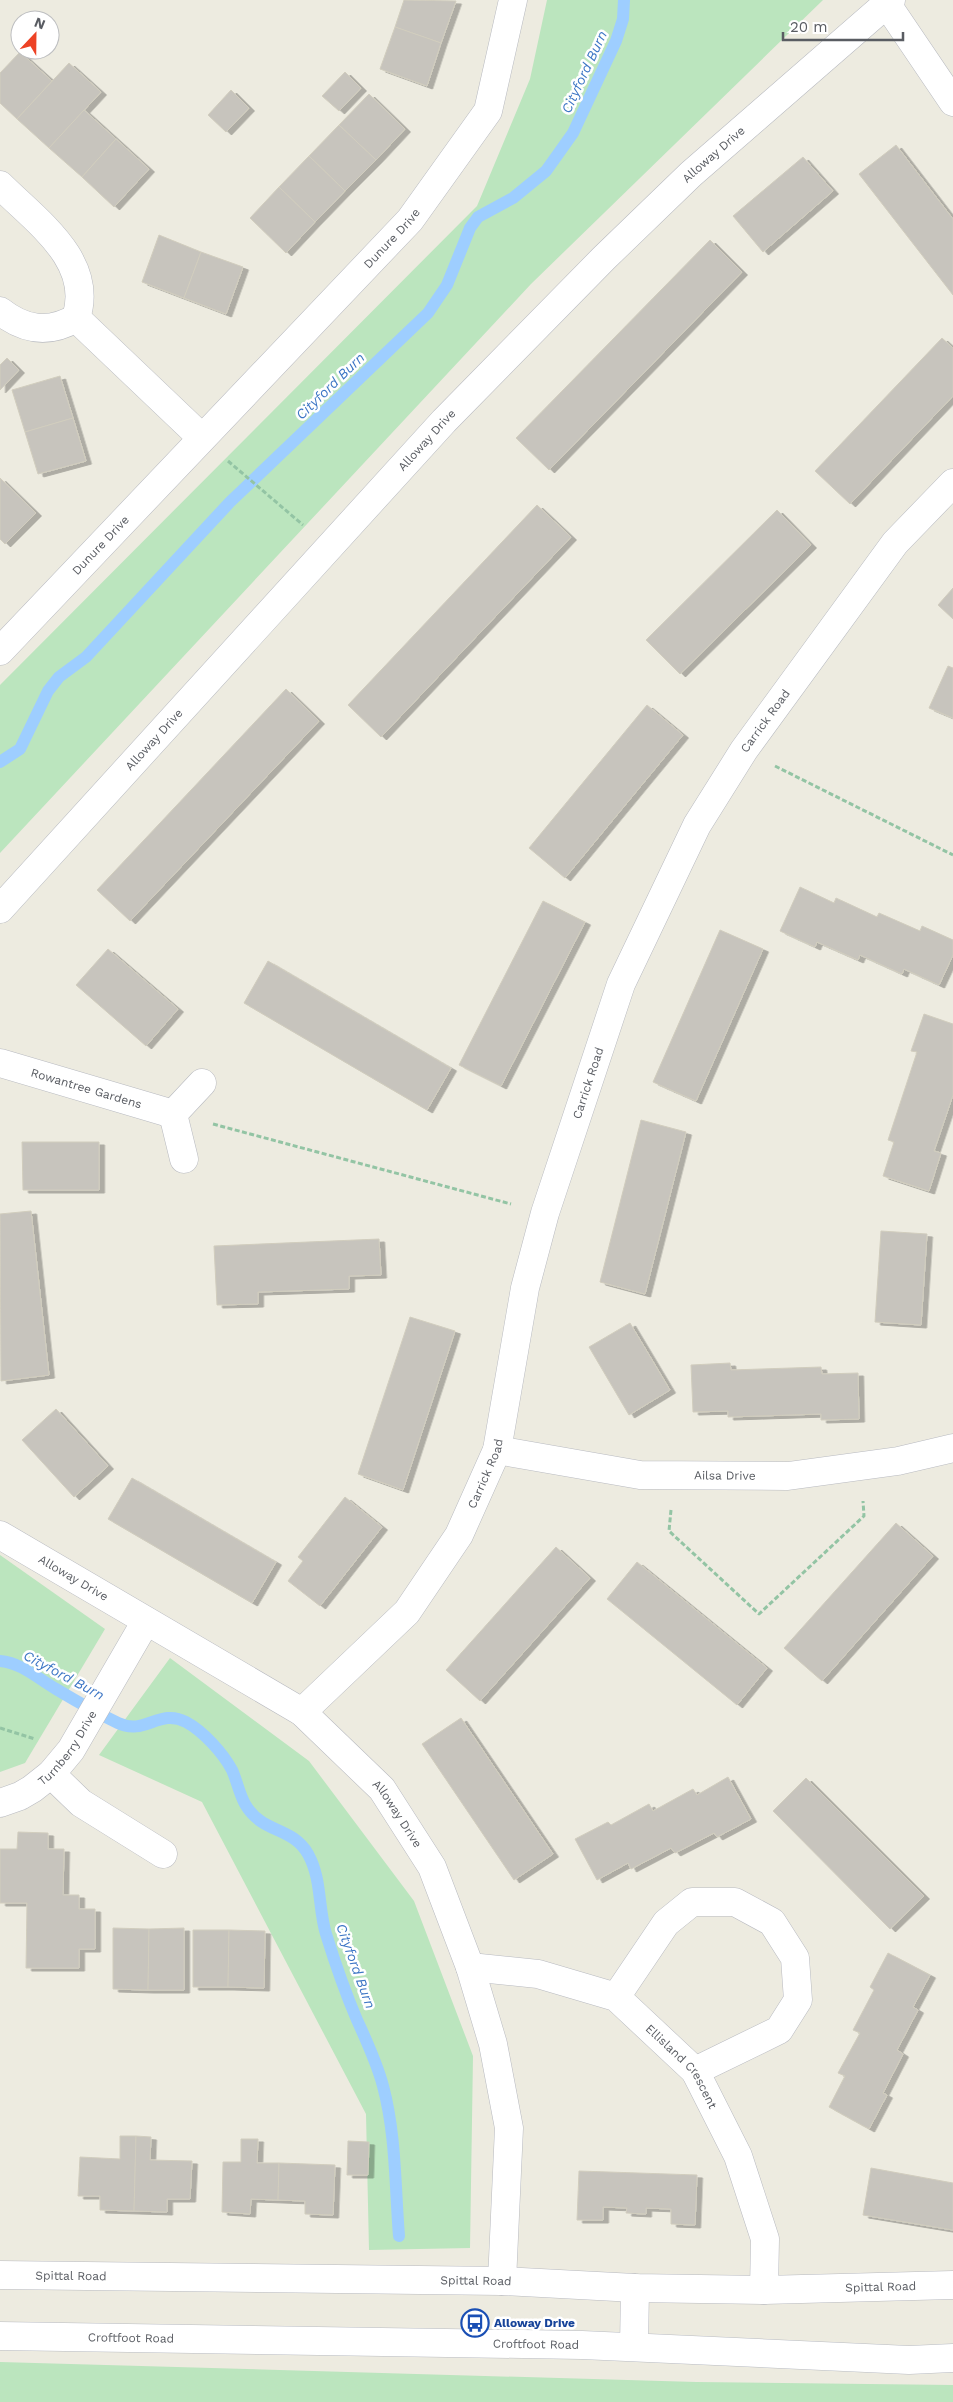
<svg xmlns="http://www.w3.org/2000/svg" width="953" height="2402" font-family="'Work Sans',sans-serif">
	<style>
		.green { fill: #bbe5be }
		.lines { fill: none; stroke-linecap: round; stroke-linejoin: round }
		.stream { stroke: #9eceff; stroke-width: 12 }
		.building { fill: #c7c4bd; stroke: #d1cdbe; filter: url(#shadow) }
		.street-casing { stroke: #b8bac0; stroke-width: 29 }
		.secondary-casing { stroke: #b9bcc3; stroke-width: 29 }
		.path { stroke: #93c4a4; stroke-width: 3; stroke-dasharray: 5 2.5; stroke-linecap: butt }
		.street { stroke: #fff; stroke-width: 28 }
		.secondary { stroke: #fff; stroke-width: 28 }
		.labels { text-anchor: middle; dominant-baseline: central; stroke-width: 5; stroke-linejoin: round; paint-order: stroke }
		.street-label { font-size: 12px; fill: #595c62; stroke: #fff }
		.transit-label { font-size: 12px; font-weight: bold; fill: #164399; stroke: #fff; text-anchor: start }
		.water-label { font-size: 14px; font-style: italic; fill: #3d76c5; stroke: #fff }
	</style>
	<defs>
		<filter id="shadow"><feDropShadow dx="5.5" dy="3" stdDeviation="0" flood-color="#0004"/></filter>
	</defs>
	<rect width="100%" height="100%" fill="#edebe0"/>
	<g class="green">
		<path d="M547,0h276l-292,284 -531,569v-168l477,-479 53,-127z"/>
		<path d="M0,1555l105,74 -80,134 -25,9z"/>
		<path d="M170,1658l139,103 105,140 59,155 -3,192 -101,2 -3,-136 -164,-312 -103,-47z"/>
		<path d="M0,2362l696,20 257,3v17h-953z"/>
	</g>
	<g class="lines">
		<g class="stream">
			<path d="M0,762l20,-13 28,-58 11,-14 27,-20 144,-155 198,-189 19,-28 23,-57 8,-11 35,-19 33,-27 27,-38 43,-92 7,-22 1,-19"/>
			<path d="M0,1661c22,2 37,17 56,28 20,12 41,24 62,34 27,13 41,-15 68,-1 17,9 37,31 46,48 5,11 7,23 13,34 17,30 47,22 63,50 14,25 10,54 18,80 9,29 19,58 31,86 10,22 20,43 26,66 13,48 12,101 16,150"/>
		</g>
	</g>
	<g class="building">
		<path d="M404,0l52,1 -15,42 -46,-16z"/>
		<path d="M395,27l46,16 -14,43 -47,-17z"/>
		<path d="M20,52l32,29 -35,38 -17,-16v-30z"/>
		<path d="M69,63l32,29 -52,56 -32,-29z"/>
		<path d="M345,72l16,16 -22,23 -17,-15z"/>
		<path d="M231,90l18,18 -23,24 -18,-17z"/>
		<path d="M369,94l36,35 -29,31 -37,-35z"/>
		<path d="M84,110l32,29 -34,38 -33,-29z"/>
		<path d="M339,125l37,35 -31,31 -36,-35z"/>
		<path d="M116,139l33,30 -35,38 -32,-30z"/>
		<path d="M896,145l57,74v76l-94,-121z"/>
		<path d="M309,156l36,35 -30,31 -36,-35z"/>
		<path d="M803,157l30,34 -70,61 -30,-36z"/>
		<path d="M279,187l36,35 -29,31 -36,-35z"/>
		<path d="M159,235l42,17 -17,46 -42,-16z"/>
		<path d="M710,240l32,32 -193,198 -33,-32z"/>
		<path d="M201,252l42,15 -17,47 -42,-16z"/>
		<path d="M942,338l11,10v48l-103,108 -35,-33z"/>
		<path d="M7,358l12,12 -19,20v-25z"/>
		<path d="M60,376l13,42 -48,14 -13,-42z"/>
		<path d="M73,418l13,43 -48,13 -13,-42z"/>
		<path d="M0,478l36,35 -31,31 -5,-5z"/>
		<path d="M537,505l34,32 -190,200 -33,-32z"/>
		<path d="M777,510l34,35 -131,129 -34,-34z"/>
		<path d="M953,588v31l-15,-14z"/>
		<path d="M948,666l5,2v50l-24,-10z"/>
		<path d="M286,689l33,32 -189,200 -33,-31z"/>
		<path d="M647,705l36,30 -118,143 -36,-30z"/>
		<path d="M800,887l34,16 2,-5 41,19 2,-4 41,18 2,-5 31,14v15l-14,30 -35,-16 -2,5 -42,-19 -2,5 -41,-18 -2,5 -35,-16z"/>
		<path d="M543,901l42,21 -84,164 -42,-21z"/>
		<path d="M720,930l43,19 -67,152 -43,-19z"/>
		<path d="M108,949l70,60 -32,37 -70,-61z"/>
		<path d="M268,961l183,107 -24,42 -183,-107z"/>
		<path d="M924,1014l29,10v71l-19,56 7,2 -12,38 -46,-15 11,-34 -6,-2 29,-88 -6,-1z"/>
		<path d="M641,1120l45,12 -41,162 -45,-12z"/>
		<path d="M22,1142h77v48h-76z"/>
		<path d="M31,1211l18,164 -48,6 -1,-167z"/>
		<path d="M881,1231l46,3 -6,91 -46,-3z"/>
		<path d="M379,1239l2,36 -32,1v13l-91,3v12l-41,1 -3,-59z"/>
		<path d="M410,1317l45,14 -52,159 -45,-16z"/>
		<path d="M630,1323l40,67 -41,25 -40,-68z"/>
		<path d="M730,1363l1,7 90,-3 1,7 36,-1 1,46 -38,1v-6l-93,3v-6l-35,1 -2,-47z"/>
		<path d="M56,1409l52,57 -34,31 -52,-57z"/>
		<path d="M132,1478l144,84 -24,41 -144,-84z"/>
		<path d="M345,1497l37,30 -62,79 -32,-25 15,-20 -5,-4z"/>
		<path d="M896,1523l37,33 -111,125 -38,-33z"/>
		<path d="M556,1547l34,31 -110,123 -34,-31z"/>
		<path d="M637,1562l130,106 -30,37 -130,-106z"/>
		<path d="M461,1718l92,136 -39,26 -92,-136z"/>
		<path d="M728,1777l23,42 -34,18 -3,-4 -39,20 -4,-5 -40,21 -3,-6 -31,17 -22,-41 33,-17 3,3 38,-21 4,7 40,-22 4,6z"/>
		<path d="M806,1778l118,118 -34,33 -117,-118z"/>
		<path d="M18,1832l30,1v16h16l-1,46h16v14h16v40h-16v19h-53l1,-65h-27v-54h17z"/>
		<path d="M113,1928l36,1 -1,61 -35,-1z"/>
		<path d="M184,1928v62h-36l1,-61z"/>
		<path d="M193,1930h36l-1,57h-35z"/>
		<path d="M229,1930l36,1 -1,57 -36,-1z"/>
		<path d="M888,1953l42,22 -17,32 5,3 -21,40 6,4 -20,39 4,2 -18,34 -40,-22 16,-31 -7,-3 22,-40 -7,-3 21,-40 -4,-3z"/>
		<path d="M120,2136h16l-2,75 -34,-1v-14h-22l2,-39 40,2z"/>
		<path d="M136,2136l15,1 -1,23 42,1 -2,38h-23v13l-33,-1z"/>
		<path d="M241,2139h17l-1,24h22l-1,37 -27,-1 -1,15 -28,-2 1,-50h18z"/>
		<path d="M348,2141l21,1 -1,33h-21z"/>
		<path d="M279,2163l56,2 -2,50 -28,-1v-13l-27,-1z"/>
		<path d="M871,2168l82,15v47l-90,-15z"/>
		<path d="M579,2171l118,4 -2,50 -24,-1v-15l-25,-1v6l-20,-1 1,-5 -24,-1v13h-26z"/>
	</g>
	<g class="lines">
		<g class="street-casing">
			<g id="street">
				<path d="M884,0l69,102"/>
				<path d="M0,185c36,36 95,76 76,133 -27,16 -52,12 -76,-7"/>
				<path d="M76,318l125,119"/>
				<path id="s1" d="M0,651l410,-431 78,-109 25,-111"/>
				<path id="s2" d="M0,909l444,-488 160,-163 87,-84 200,-174"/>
				<path id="s3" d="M0,1063l173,51"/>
				<path d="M184,1159l-11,-45 29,-31"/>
				<path id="s4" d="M497,1450l143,25 148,1 110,-15 55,-13"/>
				<path id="s5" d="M0,1535l302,177 80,77 50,78 38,100 23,77 16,84 -7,153"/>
				<path id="s6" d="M302,1712l105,-100 52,-77 38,-85 28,-162 20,-75 76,-229 76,-159 47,-75 151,-207 58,-60"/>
				<path d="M51,1774l30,29 82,51"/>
				<path id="s7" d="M0,1803l20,-7 12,-7 19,-15 20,-24 75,-129"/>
				<path id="s8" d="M470,1967l68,7 78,23 79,74 43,85 27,83 -1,51"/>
				<path d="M616,1997l50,-74 26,-21h43l37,20 23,36 3,42 -19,30 -84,41"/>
				<path id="s9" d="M0,2275l502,6 133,7 129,2 189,-5"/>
				<path d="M634,2347l1,-59"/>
			</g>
		</g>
		<g class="secondary-casing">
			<g id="secondary">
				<path id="s10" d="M0,2336l582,9 327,15 44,-2"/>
			</g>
		</g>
		<g class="path">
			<path d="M228,461l75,64"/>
			<path d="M775,766l178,89"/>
			<path d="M213,1124l298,80"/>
			<path d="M671,1510l-2,21 90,83 105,-98 -1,-15"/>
			<path d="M0,1728l35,11"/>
		</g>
		<use href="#street" class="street"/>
		<use href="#secondary" class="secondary"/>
	</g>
	<defs>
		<g id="bus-ring" transform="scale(1.4375)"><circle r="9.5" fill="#fff" stroke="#1a4fb4" stroke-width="1.5"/><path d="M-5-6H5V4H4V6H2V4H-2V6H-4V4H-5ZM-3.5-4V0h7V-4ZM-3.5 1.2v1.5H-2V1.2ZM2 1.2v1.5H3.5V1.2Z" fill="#1a4fb4"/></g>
	</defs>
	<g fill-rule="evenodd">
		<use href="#bus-ring" x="475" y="2323"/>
	</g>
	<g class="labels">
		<g class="street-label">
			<text stroke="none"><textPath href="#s2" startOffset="1039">Alloway Drive</textPath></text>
			<text stroke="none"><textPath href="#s1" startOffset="569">Dunure Drive</textPath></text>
			<text stroke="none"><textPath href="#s2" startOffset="634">Alloway Drive</textPath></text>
			<text stroke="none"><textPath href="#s1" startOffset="146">Dunure Drive</textPath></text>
			<text stroke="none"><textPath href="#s6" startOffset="1115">Carrick Road</textPath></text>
			<text stroke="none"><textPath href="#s2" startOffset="229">Alloway Drive</textPath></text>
			<text stroke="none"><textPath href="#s6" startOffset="710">Carrick Road</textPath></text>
			<text stroke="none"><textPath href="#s3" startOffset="90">Rowantree Gardens</textPath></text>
			<text stroke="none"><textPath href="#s6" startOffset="305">Carrick Road</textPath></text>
			<text stroke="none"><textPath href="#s4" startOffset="230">Ailsa Drive</textPath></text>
			<text stroke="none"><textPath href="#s5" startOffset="85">Alloway Drive</textPath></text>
			<text stroke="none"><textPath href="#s7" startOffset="90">Turnberry Drive</textPath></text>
			<text stroke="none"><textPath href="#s5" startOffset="490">Alloway Drive</textPath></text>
			<text stroke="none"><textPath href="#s8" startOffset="246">Ellisland Crescent</textPath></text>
			<text stroke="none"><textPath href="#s9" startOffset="71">Spittal Road</textPath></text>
			<text stroke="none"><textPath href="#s9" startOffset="476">Spittal Road</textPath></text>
			<text stroke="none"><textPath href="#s9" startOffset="881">Spittal Road</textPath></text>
			<text stroke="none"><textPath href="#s10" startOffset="131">Croftfoot Road</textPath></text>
			<text stroke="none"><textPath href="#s10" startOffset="536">Croftfoot Road</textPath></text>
		</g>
		<g class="transit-label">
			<text x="494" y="2323">Alloway Drive</text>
		</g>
		<g class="water-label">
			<text transform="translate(584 72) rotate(-65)">Cityford Burn</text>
			<text transform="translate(330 386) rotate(-44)">Cityford Burn</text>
			<text transform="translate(64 1675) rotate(28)">Cityford Burn</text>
			<text transform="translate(356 1966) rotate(70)">Cityford Burn</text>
		</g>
	</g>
	<g transform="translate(35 35) rotate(22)"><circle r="24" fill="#ffffff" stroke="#bdbec0"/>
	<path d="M0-4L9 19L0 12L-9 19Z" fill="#ed4225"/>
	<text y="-8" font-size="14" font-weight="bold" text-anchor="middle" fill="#595c62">N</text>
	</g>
	<path d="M783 32v8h120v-8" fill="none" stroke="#595c62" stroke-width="2.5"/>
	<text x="790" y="32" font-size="15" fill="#595c62" stroke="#ffffff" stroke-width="4" paint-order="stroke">20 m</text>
</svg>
